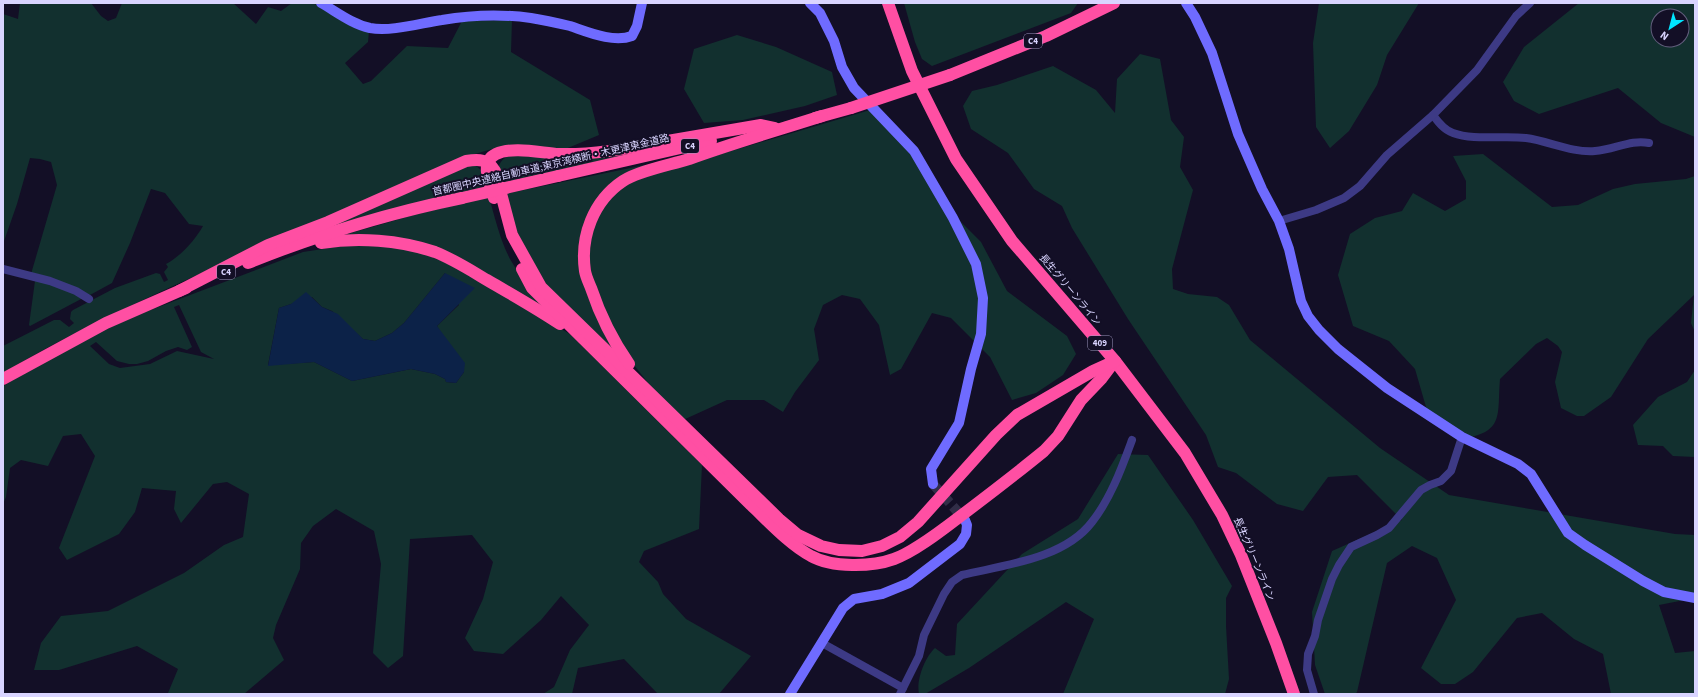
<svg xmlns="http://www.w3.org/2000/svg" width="1698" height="697" font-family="'Source Sans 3','Noto Sans JP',sans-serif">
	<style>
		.green { fill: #12302f; fill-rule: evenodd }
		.water { fill: #0c2248 }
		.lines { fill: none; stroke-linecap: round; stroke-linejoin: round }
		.secondary-tunnel { stroke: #312d47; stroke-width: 10; stroke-dasharray: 10 5; stroke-linecap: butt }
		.street { stroke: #3d3a85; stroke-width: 8 }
		.secondary { stroke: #6f6bff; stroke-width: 10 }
		.highway { stroke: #ff4fa3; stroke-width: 12 }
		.highway-bridge { stroke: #ff4fa3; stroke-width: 12 }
		.labels { text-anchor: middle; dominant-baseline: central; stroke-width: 4; stroke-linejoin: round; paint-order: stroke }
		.shield { fill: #130f26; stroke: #9e99be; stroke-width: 1 }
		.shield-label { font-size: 9px; font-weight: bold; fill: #d9d4ff }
		.street-label { font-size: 10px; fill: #d9d4ff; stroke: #130f26 }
	</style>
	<rect width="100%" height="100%" fill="#130f26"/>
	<g class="green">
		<path d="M20,3h71l10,13 7,5 8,-3 6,-15h111l23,21 12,-17 13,4 11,-8h21l56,28 -1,11 -23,21 18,21 8,-3 36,-35 41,2 14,-27 50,-1 -1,32 79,48 9,35 -36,15 -48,-3 -23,2 -24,7c-95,41 -190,81 -284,125 -61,28 -123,57 -181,92v-27l51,-26h6l9,7 5,-4 -4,-4 1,-7 2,-2 42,-22 41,-15 4,1 4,8 4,-2 -4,-8 4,-5 -2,-3c15,-8 29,-24 37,-38l-14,-2 -24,-31 -14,-4 -21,54 -18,40 -22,12 -59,-21 26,-89 -6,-23 -11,-3 -10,-1 -13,46 -14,40v-230l15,5z"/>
		<path d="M904,3h174l-7,10 -139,53 -10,-7 -7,-17z"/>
		<path d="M1319,3h100l-32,52 -10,30 -28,46 -19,17 -14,-21 -3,-84z"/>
		<path d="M1579,3h116v134l-34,-14 -43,-35 -79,26 -25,-13 -11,-19 21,-35zM1658,16h24v24h-24z"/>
		<path d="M737,35l39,12 56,25 5,23 -32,11 -62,14 -39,3 -20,-34 10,-40z"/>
		<path d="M1140,54l20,5 11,61 13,17 -4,30 13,23 -21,79 1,20 15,5 29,3 12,8 21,35 130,108 69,47 226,39 20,1v63l-36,7 16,48 20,-2v43h-84l-8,-40 -29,-15 -32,-26 -25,5 -44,54 -18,12h-14l-20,-16 35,-68 -19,-42 -25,-12 -25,17 -30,129 -2,2h-30l-10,-29 -3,-53 20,-61 70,-31 -45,-45 -29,2 -25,34 -26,-7 -41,-31 -18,-6 -12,-32 -78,-116 -56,-91 -10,-22 -28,-17 -26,-36 -37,-24 -8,-23 9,-15 25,-6 56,-19 43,24 19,23 2,-34z"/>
		<path d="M870,110l39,39 29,50 43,43 26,49 60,45 9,18 -13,21 -27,18 -24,7 -22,-43 -39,-39 -19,-5 -31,56 -11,6 -11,-50 -19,-26 -18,-4 -19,10 -9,24 5,31 -24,32 -12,20 -19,-12h-37l-44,20 -28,-28 -21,-27 -21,-34 -22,-54 -3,-36 14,-35 22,-20 23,-10z"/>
		<path d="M707,138l-206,45c-4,-13 -5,-21 9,-28z"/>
		<path d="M1483,154l69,53 26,-2 35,-16 22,-5 51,-5 9,-3v156l-4,-9 3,-28 -46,44 -37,58 -27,19h-7l-16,-8 -6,-26 7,-30 -4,-6 -11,-8 -11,6 -36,35c-3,37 5,53 -39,60l-22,-11 -13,-21 -11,-38 -26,-28 -36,-15 -15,-51 12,-41 25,-16 27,-7 11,-18 32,18 21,-12v-18l-13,-25z"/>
		<path d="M669,160l-54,22 -35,65 40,110 -72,-70 -32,-53 -12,-40z"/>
		<path d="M473,164c10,5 11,12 14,22l-154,40 -1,-1z"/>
		<path d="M489,197c6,21 11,43 21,62 11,19 25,34 38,51l-86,-49 -125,-24 77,-22z"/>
		<path d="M349,245h30l31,4 37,14 123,71 132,131 -3,64 -55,22 -5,11 19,20 5,12 23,25 65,37 -32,38h-61l-34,-35 -46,9 -6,26h-29l11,-7 16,-37 19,-25 -28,-29 -20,24 -38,34 -29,-3 -9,-13 18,-39 10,-37 -21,-27 -62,4 -7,117 -15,12 -15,-15 8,-89 -7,-33 -38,-22 -23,17 -12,17 -1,26 -24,56 -3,13 11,22 -40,34h-78l2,-1 10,-24 -41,-23 -78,24h-25l7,-27 20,-27 47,-5 76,-38 40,-28 19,-8 6,-43 -22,-12 -14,2 -32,39 -7,-14 2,-18 -34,-3 -7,24 -16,22 -52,26 -8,-12 36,-92 -14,-22 -18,2 -15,30 -27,-6 -11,8 -4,29 -3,7v-118l36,-21 74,-39 35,-15 155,-59zM445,273l14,32 -22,21 27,46 -8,11 -10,-1 -1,-3 -10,-5 -24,-5 -59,12 -38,-19 -46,3 11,-57 33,-11 10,10 10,4 31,28 12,2 17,-8 12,-10zM179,305l22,47 13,7 -37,-8 -27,13 -30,4 -11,-4 -19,-18 6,-4 21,19 12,3h8l11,-3 18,-10 12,-4 9,3 5,-3 -18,-40z"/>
		<path d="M35,281l16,2 32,15 -53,28 -1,-1z"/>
		<path d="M1695,370v87l-22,-1 -10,-10 -25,-1 -5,-20 25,-28 29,-15z"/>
		<path d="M1118,454l30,1 45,65 39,66 -6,12v28l3,53 -4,15h-162l31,-75 -28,-17 -97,66 -44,26h-6c-3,-14 6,-37 16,-46l11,8 9,-1 2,-31 65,-70 56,-35z"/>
	</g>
	<path class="water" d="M445,273l30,15 -38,38 28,37 -1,9 -8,11 -10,-1 -1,-3 -10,-5 -24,-5 -59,12 -38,-19 -46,4 11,-58 12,-4 15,-12 16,15 16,7 25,25 12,2 17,-8 12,-10z"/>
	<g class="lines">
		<path class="secondary-tunnel" d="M933,484l32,36"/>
		<g class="street">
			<path d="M1433,115c5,7 11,15 20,18 21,8 50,2 73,5 23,3 46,15 69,13 19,-1 36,-12 54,-8"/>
			<path d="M1279,221l37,-11 28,-12 16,-12 27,-31 46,-40 44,-45 39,-54 14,-13"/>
			<path d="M3,269l47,12 26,10 13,8"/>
			<path d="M822,643l81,45"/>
			<path d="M900,694l19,-38 5,-21 20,-41 8,-12 10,-7c42,-10 102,-16 130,-53 19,-24 30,-55 40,-82"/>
			<path d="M1314,694l-7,-24 1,-16 7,-18 3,-16 14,-41 7,-14 12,-18 26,-12 12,-7 32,-38 9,-5 11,-4 10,-10 11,-34"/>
		</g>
		<g class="secondary">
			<path d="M321,3c16,9 31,21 49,25 21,4 51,-5 72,-8 29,-5 60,-6 89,-2 12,2 26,5 39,8 18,6 43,17 62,10l5,-10 5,-23"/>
			<path d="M810,3l10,10 14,28 8,26 12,21 60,63 39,67 23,46 7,34 -2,36 -10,35 -12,54 -28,46 2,15"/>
			<path d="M1186,3l9,14 17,36 26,81 24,55 17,32 10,28 12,52 7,15 11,14 19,19 49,39 75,49 56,27 13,10 37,59 17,12 58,36 21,11 31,6"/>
			<path d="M790,694l53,-86 11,-9 28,-5 27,-11 51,-39 6,-10 1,-9 -2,-5"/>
		</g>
		<g class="highway">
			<path d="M888,3l24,68 44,88 56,82 103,120 70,92 37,62 19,40 35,88 18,51"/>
			<path d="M950,75l96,-39 68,-33"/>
			<path d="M815,118l36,-10"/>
			<path d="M558,176l153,-35"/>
			<path d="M494,198c-4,-13 -15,-36 2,-44 17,-8 45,-1 63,0 33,1 65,-5 97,-11 35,-6 70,-12 105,-18l14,3"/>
			<path d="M321,243c37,-6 78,-3 114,9 18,7 35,18 52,28 24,14 49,28 73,44"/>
			<path d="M248,263c69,-28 141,-50 214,-65"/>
			<path d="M522,269l10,19 219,217c17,16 39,40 60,51 21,12 61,11 83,3 20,-7 47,-28 64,-41 29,-22 58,-44 86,-67l14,-15 23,-36 21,-22 12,-16"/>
			<path d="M179,291l89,-46 60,-23 138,-61c13,-2 22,-2 29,10l17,64 29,52 238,232 19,16 23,11 18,4 23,1 20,-5 18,-9 18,-15 78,-87 21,-20 76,-44 22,-10"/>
			<path d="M629,364c-16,-23 -29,-49 -38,-76 -2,-5 -5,-11 -6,-17 -5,-34 8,-70 38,-90 15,-10 47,-16 66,-22 44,-16 89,-29 133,-43"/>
			<path d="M3,379l103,-56 80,-35"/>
		</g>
		<g class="highway-bridge">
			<path d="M851,108l99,-33"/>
			<path d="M462,198l96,-22"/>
		</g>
	</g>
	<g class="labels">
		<g class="shield">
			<rect x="1024" y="34" width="18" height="14" rx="3"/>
			<rect x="681" y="139" width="18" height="14" rx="3"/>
			<rect x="217" y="265" width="18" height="14" rx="3"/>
			<rect x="1088" y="336" width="24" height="14" rx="3"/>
		</g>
		<g class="shield-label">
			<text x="1033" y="41">C4</text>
			<text x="690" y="146">C4</text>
			<text x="226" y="272">C4</text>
			<text x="1100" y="343">409</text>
		</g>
		<g class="street-label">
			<text transform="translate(551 165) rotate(-13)">首都圏中央連絡自動車道;東京湾横断・木更津東金道路</text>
			<text transform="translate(1070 290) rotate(50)">長生グリーンライン</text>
			<text transform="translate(1254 559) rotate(67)">長生グリーンライン</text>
		</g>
	</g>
	<rect width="1698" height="697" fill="none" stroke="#d9d4ff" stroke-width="8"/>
	<g transform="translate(1670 28) rotate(216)"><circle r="19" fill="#130f26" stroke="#625e7d"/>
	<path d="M0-3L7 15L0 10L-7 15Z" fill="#00e5ff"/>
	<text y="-6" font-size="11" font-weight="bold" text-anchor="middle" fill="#d9d4ff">N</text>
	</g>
</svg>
